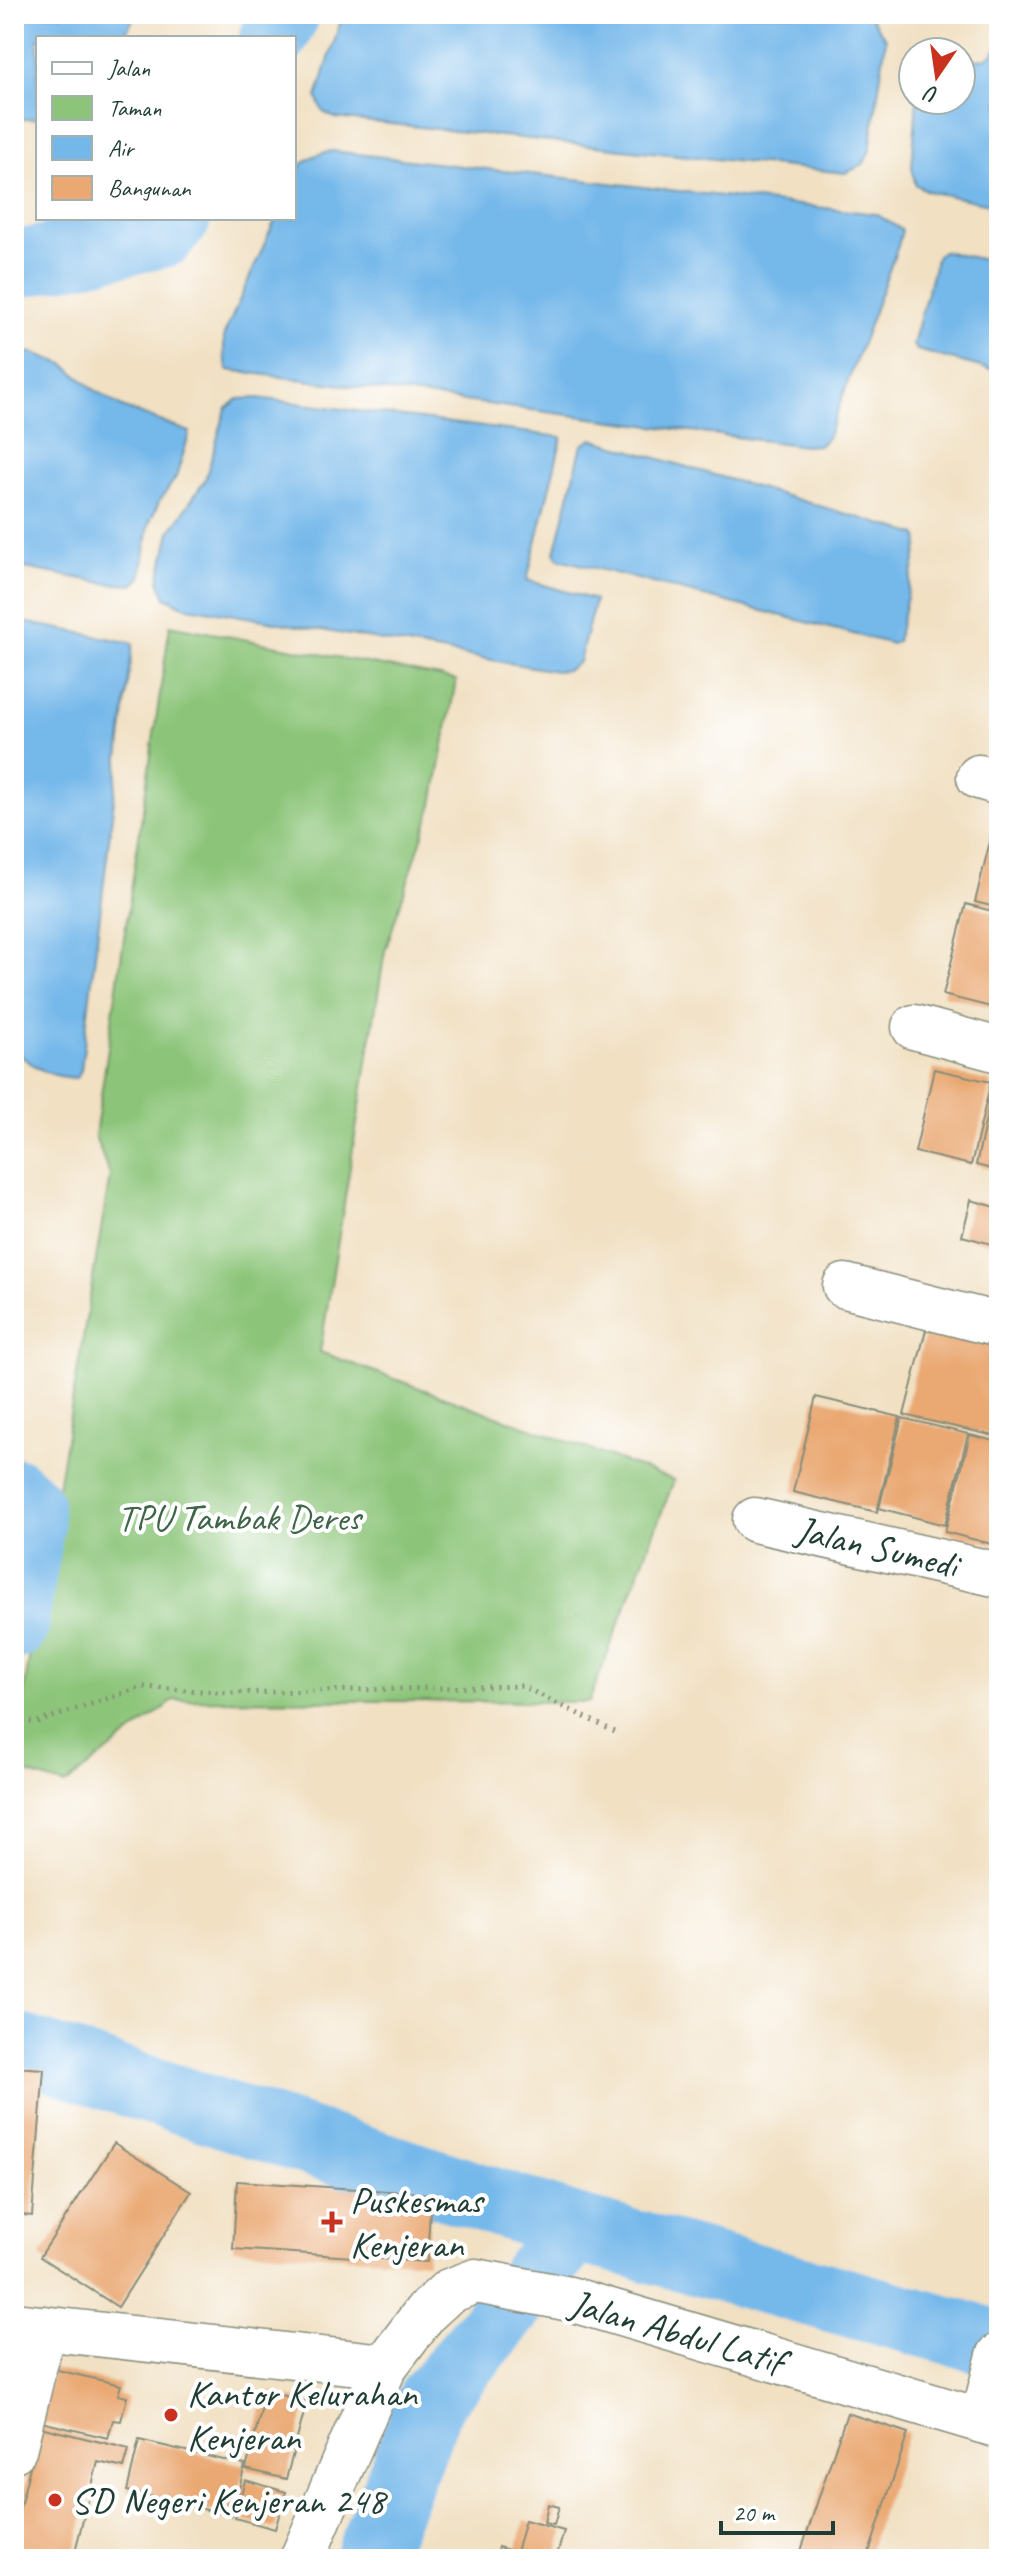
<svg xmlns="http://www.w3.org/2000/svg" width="1013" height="2573" font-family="Caveat,sans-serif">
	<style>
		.green { fill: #8cc579; stroke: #568156; stroke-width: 2 }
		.water { fill: #74b8ea; stroke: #4a7a8f; stroke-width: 2 }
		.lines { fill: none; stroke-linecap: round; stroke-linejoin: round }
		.river { stroke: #74b8ea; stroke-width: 68 }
		.building { fill: #eaa973 }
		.minor-casing { stroke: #888e7b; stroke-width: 47 }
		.major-casing { stroke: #888e7b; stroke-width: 47 }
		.path { stroke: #888e7b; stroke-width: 5; stroke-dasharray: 2 6; stroke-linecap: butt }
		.minor { stroke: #fff; stroke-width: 44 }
		.major { stroke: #fff; stroke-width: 44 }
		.poi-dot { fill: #c8321e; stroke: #fff; stroke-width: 3 }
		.labels { text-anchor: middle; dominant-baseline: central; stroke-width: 8; stroke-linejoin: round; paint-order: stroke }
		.park-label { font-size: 38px; fill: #406649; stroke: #fff }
		.street-label { font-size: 38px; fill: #1f3d34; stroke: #fff }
		.poi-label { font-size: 38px; fill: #1f3d34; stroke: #fff; text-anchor: start }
	</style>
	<rect width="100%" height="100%" fill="#fff"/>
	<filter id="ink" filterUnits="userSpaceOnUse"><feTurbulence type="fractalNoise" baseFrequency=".0125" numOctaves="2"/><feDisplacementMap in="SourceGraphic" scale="16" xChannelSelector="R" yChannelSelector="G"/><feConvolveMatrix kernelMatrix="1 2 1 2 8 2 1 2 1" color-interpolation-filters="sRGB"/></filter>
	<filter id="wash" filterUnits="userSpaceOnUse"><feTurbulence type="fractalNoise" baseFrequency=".006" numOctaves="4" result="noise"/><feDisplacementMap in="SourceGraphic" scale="32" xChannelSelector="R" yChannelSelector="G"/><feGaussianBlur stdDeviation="1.8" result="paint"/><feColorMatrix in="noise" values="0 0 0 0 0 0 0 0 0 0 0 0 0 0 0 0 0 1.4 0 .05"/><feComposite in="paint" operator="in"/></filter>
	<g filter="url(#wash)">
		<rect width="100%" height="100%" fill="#f1e0c2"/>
		<path class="green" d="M170,625l286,55 -23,124 -48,147 -65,401 354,128 -85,222 -415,-2 -109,85 -51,-16v-19l96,-574 -15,-40z"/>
		<g class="water">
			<path d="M14,14h122l-13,24h-85v80l-24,2z"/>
			<path d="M343,14h521l7,4 15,21 -16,111 -7,15 -18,8 -510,-55 -12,-6 -6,-15z"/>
			<path d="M999,44v162l-72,-15 -12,-7 -3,-17 5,-67h44v-42c16,3 31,4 38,-14z"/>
			<path d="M332,151l544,63 26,16 -4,16 -70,190 -8,9 -16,1 -576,-76 -4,-14v-21l52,-117h18c0,-36 -5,-60 38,-67z"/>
			<path d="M943,251l56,12v109l-82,-22 -4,-5 24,-90z"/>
			<path d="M14,351l19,2 31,11 28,24 30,19 68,25 -14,45 -17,25 -10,22 -8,53 -8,8 -29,-2 -90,-17z"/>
			<path d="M257,398l305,39 -35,143 68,20 -16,62 -11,8 -13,1 -372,-65 -17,-9 -7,-16 11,-49 35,-52 21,-71 12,-10z"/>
			<path d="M592,439l326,96 1,8 -22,98 -5,3 -333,-85 -4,-6 27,-108z"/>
			<path d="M14,620l119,23 -52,427 -4,8c-30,-1 -40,-10 -63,-27z"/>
		</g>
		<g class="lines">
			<g class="river">
				<path d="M273,38l13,-24"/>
				<path d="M14,265l149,-31 14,-16"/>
				<path d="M14,1491l15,14 1,24 -16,97"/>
				<path d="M14,2046l561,182 424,116"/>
				<path d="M368,2559l63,-159 144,-172"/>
			</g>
		</g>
		<g id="blocks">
			<g class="building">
				<path d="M998,809h1v99l-24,-6z"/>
				<path d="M966,904l33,9v96l-56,-14z"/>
				<path d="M934,1069l57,13 -20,83 -56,-13z"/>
				<path d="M996,1073l3,1v97l-23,-6z"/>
				<path d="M971,1200l25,7 3,-6v45l-37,-10z"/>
				<path d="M929,1318l66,17 -6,24 10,3v75l-95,-22z"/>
				<path d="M816,1397l84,20 -23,95 -84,-20z"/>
				<path d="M902,1418l66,16 -23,91 -66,-17z"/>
				<path d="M970,1435l29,7v104l-54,-14z"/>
				<path d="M14,2067l30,2 -12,147 -18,-2z"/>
				<path d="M114,2143l77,49 -73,115 -78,-50z"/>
				<path d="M237,2181l194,13 -4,68 -194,-13z"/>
				<path d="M53,2369l68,16 -3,10 9,2 -6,24 -8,-1 -5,18 -67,-16z"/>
				<path d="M266,2391l41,11 -21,77 -40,-10z"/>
				<path d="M847,2413l61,20 -41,126h-41l-25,-8z"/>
				<path d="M40,2427l89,22 -5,19 -26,-6 -25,97h-59v-28z"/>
				<path d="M139,2440l106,25 -13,51 -105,-25z"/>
				<path d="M245,2480l41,12 -11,37 -40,-11z"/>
				<path d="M548,2504l11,3 -5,18 -10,-2z"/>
				<path d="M525,2520l39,11 -8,28h-61l3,-12 18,5z"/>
			</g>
		</g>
	</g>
	<g filter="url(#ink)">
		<use href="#blocks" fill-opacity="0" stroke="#888e7b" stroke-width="2"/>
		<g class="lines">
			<g class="minor-casing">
				<g id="minor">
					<path d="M979,777l20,6"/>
					<path d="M914,1027l85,23"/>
					<path d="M845,1286l154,39"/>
					<path d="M755,1520l244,55"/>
					<path d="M982,2421l17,-65"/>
					<path d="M14,2450l30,-122"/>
				</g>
			</g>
			<g class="major-casing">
				<g id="major">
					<path d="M14,2325l371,41"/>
					<path d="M302,2559l83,-193 40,-53 24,-22 27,-10 94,18 429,127"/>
				</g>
			</g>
			<path class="path" d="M14,1719l21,4 107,-36 88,6 292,-7 93,46"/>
			<use href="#minor" class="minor"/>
			<use href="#major" class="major"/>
		</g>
	</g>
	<g class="poi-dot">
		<path d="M328 2210h8v8h8v8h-8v8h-8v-8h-8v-8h8z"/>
		<circle cx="171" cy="2415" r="8"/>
		<circle cx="55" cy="2500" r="8"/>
	</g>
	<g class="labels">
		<g class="park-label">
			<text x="239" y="1517">TPU Tambak Deres</text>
		</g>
		<g class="street-label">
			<text transform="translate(877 1547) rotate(13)">Jalan Sumedi</text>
			<text transform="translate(677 2332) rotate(16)">Jalan Abdul Latif</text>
		</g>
		<g class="poi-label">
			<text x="350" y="2200">Puskesmas<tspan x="350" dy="44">Kenjeran</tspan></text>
			<text x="187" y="2393">Kantor Kelurahan<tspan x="187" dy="44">Kenjeran</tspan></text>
			<text x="71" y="2500">SD Negeri Kenjeran 248</text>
		</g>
	</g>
	<rect width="1013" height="2573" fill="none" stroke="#fff" stroke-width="48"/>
	<rect x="36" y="36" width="260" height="184" fill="#ffffff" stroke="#a5b1ae" stroke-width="2"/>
	<rect x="52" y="62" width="40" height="12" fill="#ffffff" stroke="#a5b1ae" stroke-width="2"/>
	<text x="108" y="76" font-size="24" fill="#1f3d34">Jalan</text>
	<rect x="52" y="96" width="40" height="24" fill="#8cc579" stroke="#a5b1ae" stroke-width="2"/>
	<text x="108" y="116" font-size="24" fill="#1f3d34">Taman</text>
	<rect x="52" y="136" width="40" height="24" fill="#74b8ea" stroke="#a5b1ae" stroke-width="2"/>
	<text x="108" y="156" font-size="24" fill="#1f3d34">Air</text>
	<rect x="52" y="176" width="40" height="24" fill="#eaa973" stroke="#a5b1ae" stroke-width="2"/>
	<text x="108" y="196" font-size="24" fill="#1f3d34">Bangunan</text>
	<g transform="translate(937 76) rotate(193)"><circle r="38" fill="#ffffff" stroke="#a5b1ae" stroke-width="2"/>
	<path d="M0-6L14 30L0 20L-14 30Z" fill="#c8321e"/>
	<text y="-12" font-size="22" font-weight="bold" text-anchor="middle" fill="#1f3d34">U</text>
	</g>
	<path d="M721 2521v12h112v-12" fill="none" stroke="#1f3d34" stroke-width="4"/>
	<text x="733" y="2521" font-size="24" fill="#1f3d34" stroke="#ffffff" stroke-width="6" paint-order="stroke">20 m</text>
</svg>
